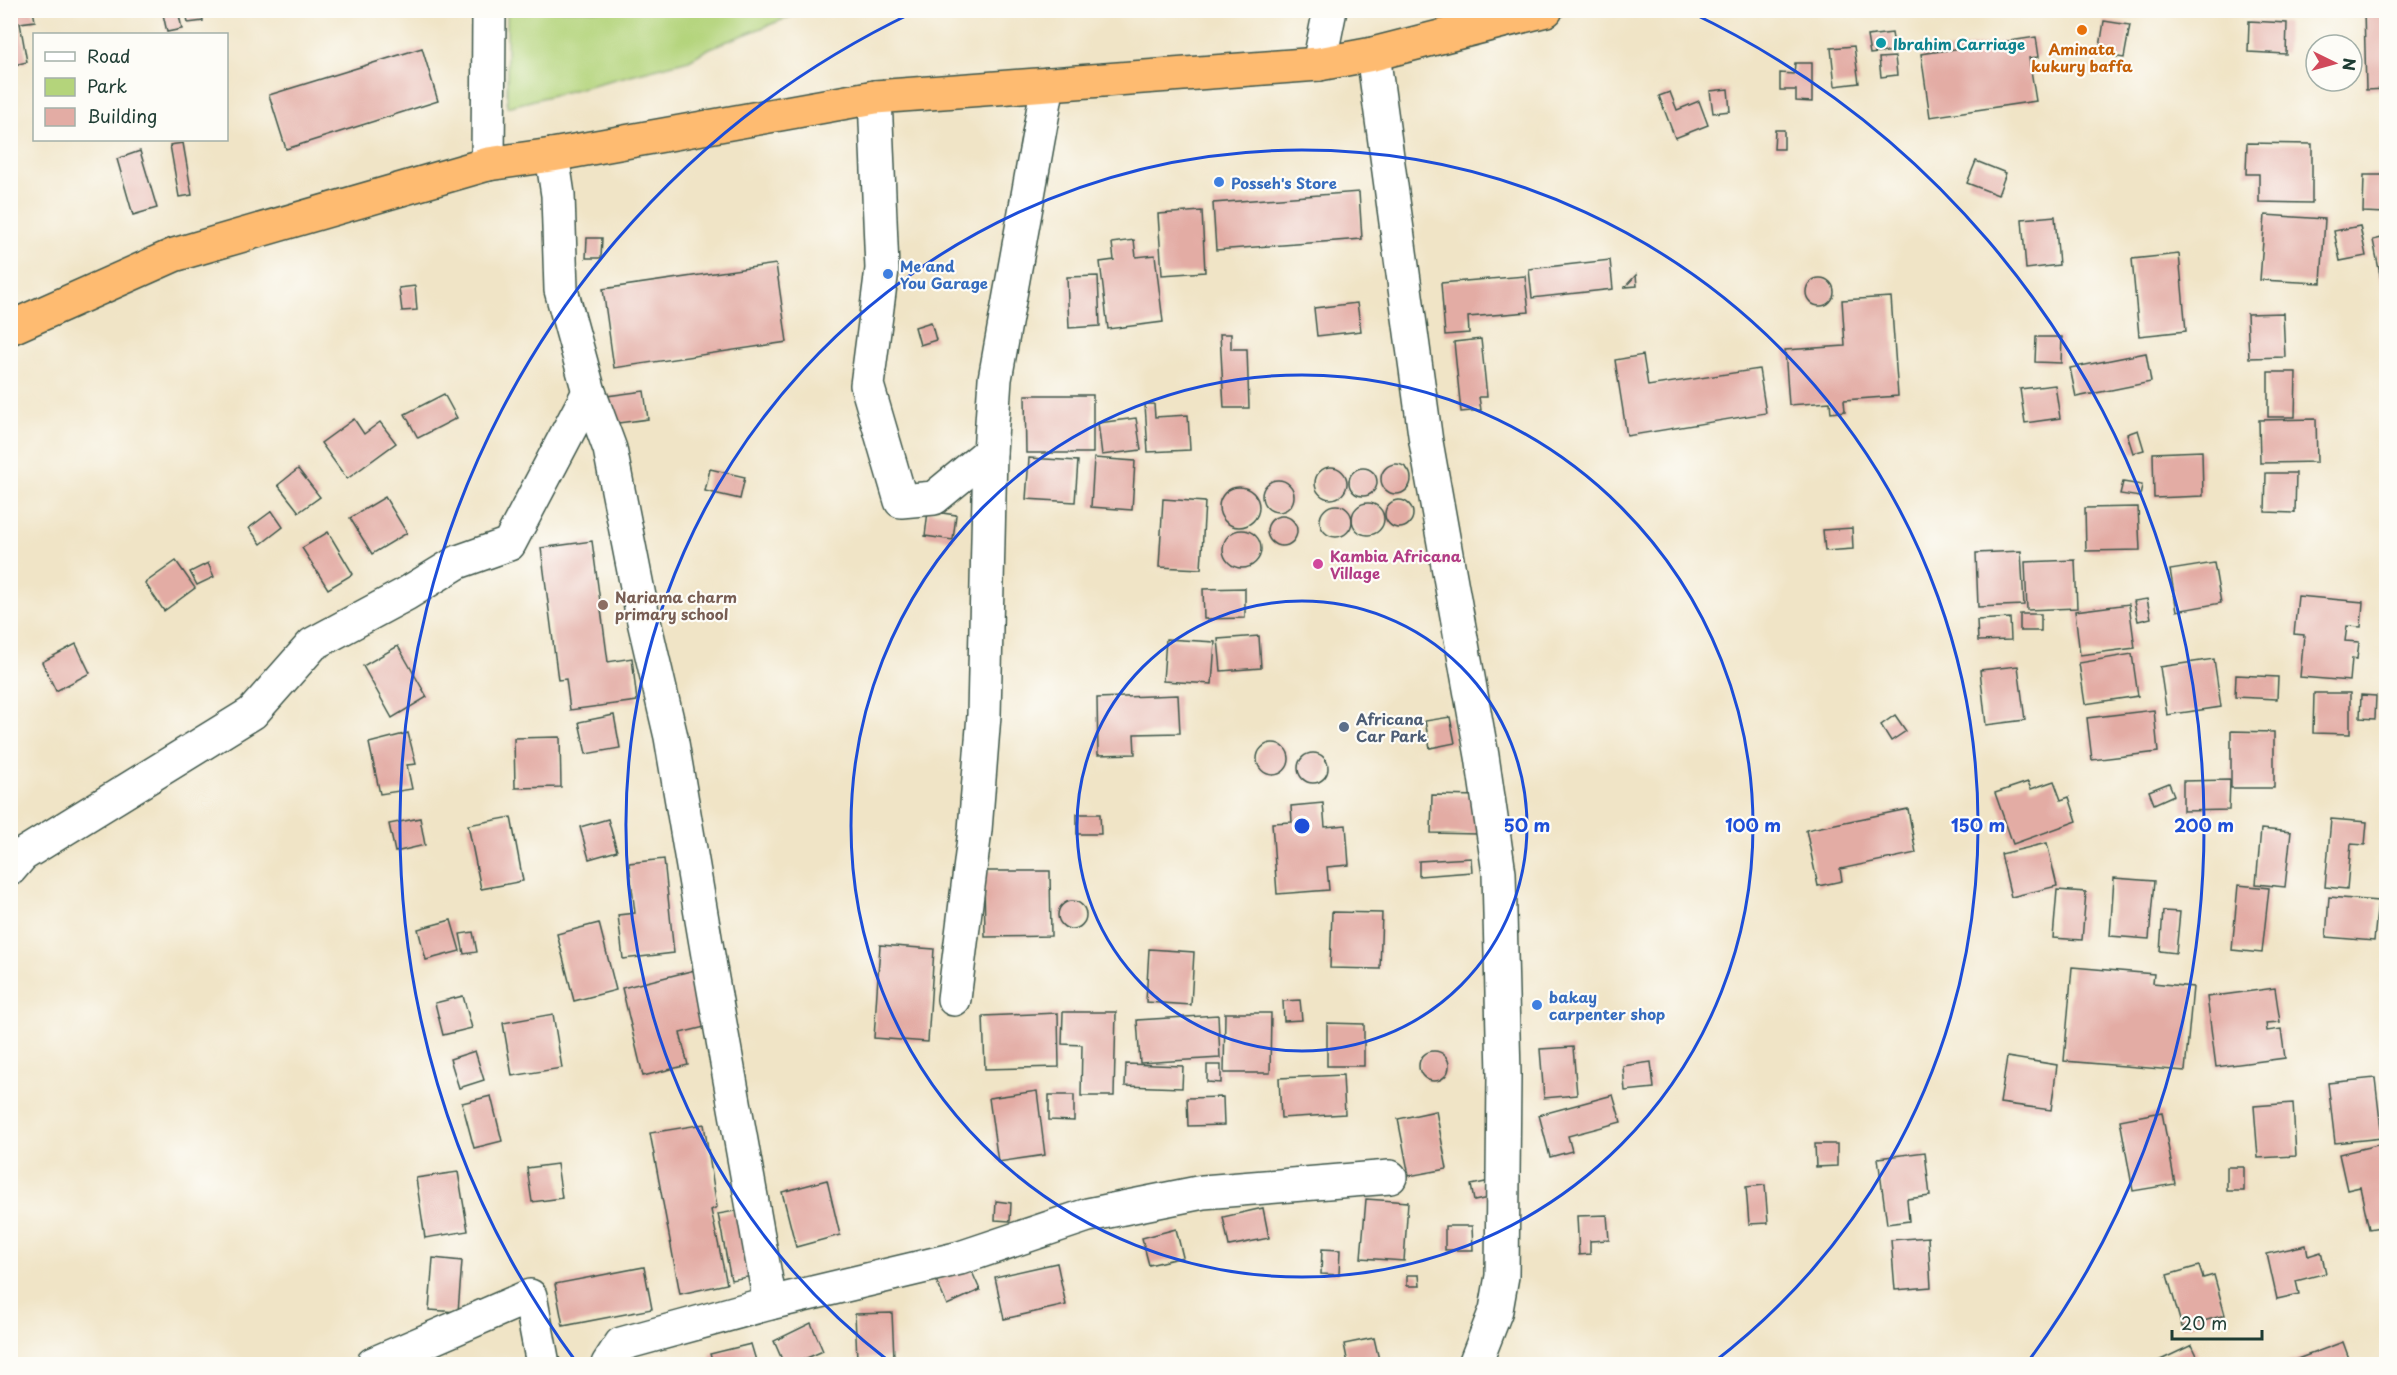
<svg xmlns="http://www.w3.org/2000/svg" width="2397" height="1375" font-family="'Playpen Sans',sans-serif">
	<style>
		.green { fill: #b4d47b; stroke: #6a8858; stroke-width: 1.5 }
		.building { fill: #e3aca4 }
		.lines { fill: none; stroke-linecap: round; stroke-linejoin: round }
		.minor-casing { stroke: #3e564a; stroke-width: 36 }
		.trunk-casing { stroke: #3e564a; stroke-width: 36 }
		.minor { stroke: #fff; stroke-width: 33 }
		.trunk { stroke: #febb71; stroke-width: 33 }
		.ring { fill: none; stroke: #1d4ed8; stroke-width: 3 }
		.food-dot { fill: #e8710a; stroke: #fdfcf7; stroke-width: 2 }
		.culture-dot { fill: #0f9aa8; stroke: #fdfcf7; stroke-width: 2 }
		.shop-dot { fill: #3f7fe0; stroke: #fdfcf7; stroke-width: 2 }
		.hotel-dot { fill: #d1479c; stroke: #fdfcf7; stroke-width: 2 }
		.education-dot { fill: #8d6e63; stroke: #fdfcf7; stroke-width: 2 }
		.service-dot { fill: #5c6f8a; stroke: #fdfcf7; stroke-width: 2 }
		.labels { text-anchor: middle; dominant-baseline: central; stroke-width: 4.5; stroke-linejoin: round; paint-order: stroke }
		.culture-label { font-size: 15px; font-weight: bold; fill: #0d838f; stroke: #fdfcf7; text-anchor: start }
		.food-label { font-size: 15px; font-weight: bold; fill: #c56008; stroke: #fdfcf7 }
		.shop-label { font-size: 15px; font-weight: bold; fill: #366cbe; stroke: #fdfcf7; text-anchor: start }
		.hotel-label { font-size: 15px; font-weight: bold; fill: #b23c85; stroke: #fdfcf7; text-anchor: start }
		.education-label { font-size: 15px; font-weight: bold; fill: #785e54; stroke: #fdfcf7; text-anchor: start }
		.service-label { font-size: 15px; font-weight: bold; fill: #4e5e75; stroke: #fdfcf7; text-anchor: start }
		.centre { fill: #1d4ed8; stroke: #fdfcf7; stroke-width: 3 }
		.ring-label { font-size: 18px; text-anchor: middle; font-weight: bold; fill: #1d4ed8; stroke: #fdfcf7; stroke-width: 4.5; stroke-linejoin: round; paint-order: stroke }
	</style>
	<rect width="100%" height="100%" fill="#fdfcf7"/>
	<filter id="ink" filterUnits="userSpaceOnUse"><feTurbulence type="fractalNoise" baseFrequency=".0167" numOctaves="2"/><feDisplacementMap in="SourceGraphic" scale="12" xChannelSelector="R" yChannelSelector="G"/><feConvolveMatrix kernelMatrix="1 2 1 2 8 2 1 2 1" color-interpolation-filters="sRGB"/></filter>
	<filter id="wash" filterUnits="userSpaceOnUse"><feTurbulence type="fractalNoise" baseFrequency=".008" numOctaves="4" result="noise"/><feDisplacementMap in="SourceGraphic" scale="24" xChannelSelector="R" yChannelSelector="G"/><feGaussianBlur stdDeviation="1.35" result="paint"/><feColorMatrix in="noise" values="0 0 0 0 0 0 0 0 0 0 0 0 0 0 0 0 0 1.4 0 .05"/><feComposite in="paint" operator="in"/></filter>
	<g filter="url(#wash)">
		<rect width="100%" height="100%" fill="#f0e4c6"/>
		<path class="green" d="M507,11v-1l298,1 -95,37 -21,12 -182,47z"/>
		<g id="blocks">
			<g class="building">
				<path d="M10,10h23l2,11 -15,2 7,39 -17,4z"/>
				<path d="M162,10h16l4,19 -15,3z"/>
				<path d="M186,10h16l1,11 -15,2z"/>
				<path d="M220,10h20v1l-19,5z"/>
				<path d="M2249,10h38v2l-38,1z"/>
				<path d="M2364,10h22v79l-20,1z"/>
				<path d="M2104,21l26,4 -6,33 -25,-4z"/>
				<path d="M2249,21l38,2 -1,31 -38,-2z"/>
				<path d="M1892,33l3,18 -25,3 -3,-18z"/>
				<path d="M2036,37l3,20 -10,1 7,43 -106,16 -9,-63z"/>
				<path d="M1854,46l5,37 -24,3 -4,-38z"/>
				<path d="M422,48l16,53 -152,48 -17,-54z"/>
				<path d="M1895,57l2,18 -16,2 -2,-19z"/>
				<path d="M1795,63h17v39l-16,-1v-11h-16v-17l14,1z"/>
				<path d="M1728,89l2,22 -17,2 -3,-22z"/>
				<path d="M1670,92l7,18 22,-9 9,24 -33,13 -16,-42z"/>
				<path d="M1775,130h9v19h-10z"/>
				<path d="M183,143l9,52 -13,2 -9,-52z"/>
				<path d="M2247,143l65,1v59l-53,-1v-28h-13z"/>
				<path d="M140,151l17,57 -24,7 -16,-56z"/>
				<path d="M1976,161l30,12 -8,22 -31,-12z"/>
				<path d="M2364,175h22v38l-23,-1z"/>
				<path d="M1359,192l3,47 -146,11 -3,-47z"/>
				<path d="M1202,211l3,61 -43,3 -4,-61z"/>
				<path d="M2265,215l60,4 -4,64 -61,-3z"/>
				<path d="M2055,216l4,49 -33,4 -4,-50z"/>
				<path d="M2360,226l6,30 -26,5 -6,-30z"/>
				<path d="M2386,237v62h-1l-12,-59z"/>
				<path d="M587,238h15l-1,20h-15z"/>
				<path d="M1134,240l2,17 19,-2 8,67 -55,7 -8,-67 14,-2 -2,-17z"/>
				<path d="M2179,254l7,77 -47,5 -7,-77z"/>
				<path d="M1610,260l3,29 -81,9 -3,-29z"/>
				<path d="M776,264l11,78 -173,26 -11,-79z"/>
				<path d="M1636,275l1,11 -12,1z"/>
				<path d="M1098,276l2,50 -31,2 -2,-51z"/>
				<path d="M1525,276l4,36 -61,5 1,16 -24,2 -4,-52z"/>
				<circle cx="1820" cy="292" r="14"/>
				<path d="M415,286l2,24 -15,1 -3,-23z"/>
				<path d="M1891,297l7,99 -54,4 1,11 -14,2 -1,-11 -41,3 -4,-55 60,-4 -3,-46z"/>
				<path d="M1357,303l4,28 -44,5 -3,-28z"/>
				<path d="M2283,313l2,44 -36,1 -2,-44z"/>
				<path d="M931,322l5,18 -16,5 -5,-18z"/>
				<path d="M1220,334h11v15h16l2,59h-25z"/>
				<path d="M2036,337h26l-1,26 -26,-1z"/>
				<path d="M1481,339l6,58h-8l2,13 -20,2 -7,-70z"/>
				<path d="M2146,353l5,29 -75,15 -6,-29z"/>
				<path d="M1643,355l5,31 111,-17 7,44 -139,23 -12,-76z"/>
				<path d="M2268,372h28l-1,45h-27z"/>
				<path d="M2055,385l5,33 -35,5 -5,-34z"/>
				<path d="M644,391l4,28 -37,5 -4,-28z"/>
				<path d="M444,394l13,24 -39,20 -13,-24z"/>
				<path d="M1025,395h68v58h-67z"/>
				<path d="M1145,404h9l1,13 33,-2 2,35 -42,2z"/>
				<path d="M1136,418l5,32 -39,5 -4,-32z"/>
				<path d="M354,419l10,15 16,-12 16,21 -49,36 -26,-36z"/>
				<path d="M2316,419l1,43 -57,1 -1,-43z"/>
				<path d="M2138,430l6,20 -11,3 -6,-19z"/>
				<path d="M2202,451l1,45 -49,2 -1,-45z"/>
				<path d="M1029,458l49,3 -3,41 -49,-3z"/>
				<path d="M1094,458l41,3 -3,49 -41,-3z"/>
				<circle cx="1396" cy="479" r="15"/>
				<circle cx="1331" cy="483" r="16"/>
				<circle cx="1363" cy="482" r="14"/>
				<path d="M298,469l22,28 -21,15 -21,-27z"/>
				<path d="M710,469l35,8 -5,22 -35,-8z"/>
				<path d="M2266,473h30l-1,40 -30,-1z"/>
				<circle cx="1278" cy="496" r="16"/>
				<path d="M2123,482l19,3 -2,12 -20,-3z"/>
				<circle cx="1239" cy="507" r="20"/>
				<path d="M385,497l22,36 -35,21 -22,-36z"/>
				<path d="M1163,499l42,3 -4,67 -42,-2z"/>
				<circle cx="1399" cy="514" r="14"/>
				<circle cx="1368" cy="519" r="16"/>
				<circle cx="1336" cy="521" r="16"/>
				<path d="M2138,507l2,43 -54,1 -1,-43z"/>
				<path d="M272,511l11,16 -22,17 -12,-16z"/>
				<path d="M928,511l28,4 -3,25 -28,-4z"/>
				<circle cx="1282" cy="531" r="15"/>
				<path d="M1852,528l1,21 -28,2 -2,-21z"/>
				<circle cx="1242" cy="549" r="19"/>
				<path d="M328,532l25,42 -25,15 -26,-41z"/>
				<path d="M592,541l16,121 24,-4 5,43 -67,9 -4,-31 -8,1 -17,-132z"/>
				<path d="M2021,551l3,54 -46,2 -2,-54z"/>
				<path d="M2075,560l2,48 -50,2 -2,-48z"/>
				<path d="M176,561l19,27 -31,23 -19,-28z"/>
				<path d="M208,563l6,14 -17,8 -7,-13z"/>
				<path d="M2214,563l7,40 -44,8 -7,-41z"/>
				<path d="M1245,588v30l-41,1 -1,-30z"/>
				<path d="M2298,596l65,6 -2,25 -14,-1 -2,15 14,1 -2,17 -5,-1 -2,23 -50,-4 4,-42 -10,-1z"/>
				<path d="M2147,599l4,19 -13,3 -4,-20z"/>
				<path d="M2129,604l6,44 -55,7 -5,-44z"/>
				<rect x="2020" y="614" width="21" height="17"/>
				<path d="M2010,618l1,22 -33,1 -1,-21z"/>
				<path d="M1259,636l2,32 -40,3 -3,-32z"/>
				<path d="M1166,639l49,3 -3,42 -49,-3z"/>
				<path d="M76,644l14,29 -34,18 -14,-29z"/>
				<path d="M398,646l29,51 -35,21 -29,-52z"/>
				<path d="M2132,654l6,42 -53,8 -6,-41z"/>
				<path d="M2214,659l7,48 -54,8 -7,-48z"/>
				<path d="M2018,666l7,54 -39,5 -6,-55z"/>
				<path d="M2236,675l42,2 -1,22 -42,-2z"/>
				<path d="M2314,693h36v41l-37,-1z"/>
				<path d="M1178,695l2,38 -46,1 1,20 -37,1 -1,-57z"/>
				<path d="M2361,695l15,1 -1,23 -15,-1z"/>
				<path d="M2154,710l4,42 -66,8 -5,-42z"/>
				<path d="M614,715l6,33 -34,6 -7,-32z"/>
				<path d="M1895,715l11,16 -15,10 -10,-16z"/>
				<path d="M1450,717l5,26 -25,5 -5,-27z"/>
				<path d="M2231,731l43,1v56h-43z"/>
				<path d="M408,733l8,31 -9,1 5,24 -32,5 -11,-51z"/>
				<path d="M560,737l1,50 -46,1 -1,-50z"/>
				<circle cx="1273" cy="759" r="16"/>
				<circle cx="1313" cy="768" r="15"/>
				<path d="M2230,780l-1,30 -46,1v-30z"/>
				<path d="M2054,781l7,19 8,-3 8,24 -64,23 -18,-51 33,-11 3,7z"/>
				<path d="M2169,783l5,12 -20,9 -5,-13z"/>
				<path d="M1432,795l47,1 -1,38 -47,-1z"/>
				<path d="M1323,803l2,24 21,-2 3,40 -22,2 2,23 -52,4 -5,-71 20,-1 -1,-16z"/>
				<path d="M1908,809l8,44 -76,16 2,12 -24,5 -12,-56z"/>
				<path d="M1077,814h23l1,20h-24z"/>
				<path d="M511,817l12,64 -42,8 -13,-64z"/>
				<path d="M420,818l5,27 -30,7 -6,-28z"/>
				<path d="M608,819l9,32 -28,8 -9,-32z"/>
				<path d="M2331,819l36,3 -2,23 -14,-1 -4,45 -22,-2z"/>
				<path d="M2261,829l30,3 -6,55 -29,-3z"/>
				<path d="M2047,843l10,43 -46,11 -10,-43z"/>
				<path d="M1471,858l1,14 -53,4v-15z"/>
				<path d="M664,859l10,94 -51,6 -5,-44 17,-2 -6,-50z"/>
				<path d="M984,871h66l1,65 -66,1z"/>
				<path d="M2114,878l40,3 -5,58 -39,-3z"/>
				<path d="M2238,885l31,3 -7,65 -30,-3z"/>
				<path d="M2057,890l29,2 -4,48 -29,-2z"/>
				<path d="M2329,897l49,4 -4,40 -48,-4z"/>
				<circle cx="1072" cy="915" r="14"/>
				<path d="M2163,911l17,1 -4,41 -16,-2z"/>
				<path d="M1332,912l50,1 -2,56 -50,-1z"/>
				<path d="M451,920l9,31 -34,9 -8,-31z"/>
				<path d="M599,923l17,67 -42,11 -17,-67z"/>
				<path d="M473,932l4,20 -13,2 -4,-20z"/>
				<path d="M880,945l54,4 -6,93 -54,-4z"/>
				<path d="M1149,949l45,3 -3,53 -45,-3z"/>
				<path d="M2072,967l82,7 -1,9 40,4 -8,84 -121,-10z"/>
				<path d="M699,969l14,56 -33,8 8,32 -45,11 -21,-88z"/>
				<path d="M2275,988l5,34 -14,1 1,8 14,-2 4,29 -69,9 -9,-70z"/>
				<path d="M463,996l9,32 -29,7 -8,-32z"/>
				<path d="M1300,1000l2,20 -18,1 -1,-20z"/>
				<path d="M1063,1012h53l-2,84h-33l1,-51 -20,-1z"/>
				<path d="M1058,1013l1,54 -74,2 -2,-53z"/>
				<path d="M1225,1013h46l-1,60h-46z"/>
				<path d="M553,1014l9,54 -50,8 -9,-53z"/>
				<path d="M1218,1015l2,43 -80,5 -3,-43z"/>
				<path d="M1327,1023l37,1v42h-37z"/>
				<path d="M1573,1047l4,48 -33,3 -4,-49z"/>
				<circle cx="1434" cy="1066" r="15"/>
				<path d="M475,1051l9,29 -25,8 -9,-29z"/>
				<path d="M2007,1057l50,8 -6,45 -51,-7z"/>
				<path d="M1651,1062l3,26 -29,3 -2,-25z"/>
				<path d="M1126,1064l57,2 -1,22 -57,-2z"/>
				<path d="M1207,1065h14v18l-14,-1z"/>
				<path d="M1343,1075l2,39 -64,4 -2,-40z"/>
				<path d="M2375,1078l7,60 -47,5 -7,-60z"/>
				<path d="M1037,1091l8,64 -47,7 -9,-64z"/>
				<path d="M1049,1095h25v26l-25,-1z"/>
				<path d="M1613,1095l8,27 -53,14 4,15 -22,6 -11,-42z"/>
				<path d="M491,1096l11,45 -28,7 -12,-45z"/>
				<path d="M1223,1097l1,28 -36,1 -1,-28z"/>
				<path d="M2293,1103l3,53 -38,2 -4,-52z"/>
				<path d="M1436,1111l11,58 -38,7 -11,-57z"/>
				<path d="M2162,1112l13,72 -42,7 -13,-71z"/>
				<path d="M704,1124l13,83 -6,3 16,74 -47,10 -30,-161z"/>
				<path d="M2386,1143v83l-17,3 -9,-42 -13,3 -8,-36z"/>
				<path d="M1815,1144h22v22l-21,1z"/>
				<path d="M1925,1152l5,44 -23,3 2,22 -22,3 -9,-66z"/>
				<path d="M557,1164l5,34 -30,4 -5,-34z"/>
				<rect x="2227" y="1167" width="17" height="24"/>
				<path d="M458,1172l10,59 -43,7 -9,-60z"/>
				<path d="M827,1180l13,55 -44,12 -14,-55z"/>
				<path d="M1495,1180l3,16 -24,5 -3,-16z"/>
				<path d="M1765,1185l3,38 -19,1 -3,-37z"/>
				<path d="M1366,1199l42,3 -4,59 -43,-3z"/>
				<path d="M996,1201l15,2 -1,18 -15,-1z"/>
				<path d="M1263,1208l6,30 -40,8 -6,-29z"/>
				<path d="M746,1209l13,66 -28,5 -13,-66z"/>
				<path d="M1607,1215l2,25 -19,1v13l-11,1 -2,-39z"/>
				<path d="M1445,1226h27l1,24h-28z"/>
				<path d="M1176,1229l7,28 -34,8 -7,-27z"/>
				<path d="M1928,1237l3,50 -36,3 -4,-50z"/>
				<path d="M2306,1245l2,11 13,-4 5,21 -30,8 3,13 -22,5 -10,-45z"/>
				<path d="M1322,1249l18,1 -1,25 -18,-1z"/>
				<path d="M433,1258l29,3 -4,51 -29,-2z"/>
				<path d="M1057,1263l9,42 -62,14 -9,-42z"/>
				<path d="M969,1265l11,25 -33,15 -11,-25z"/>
				<path d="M2199,1266l4,12 11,-3 11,40 -43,12 -15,-52z"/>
				<path d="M644,1267l8,42 -89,17 -8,-42z"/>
				<path d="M1407,1275h12l1,11h-13z"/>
				<path d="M892,1313l2,44 -37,2 -2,-45z"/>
				<path d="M811,1323l12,28 -30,13h-9l-10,-23z"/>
				<path d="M1374,1338l6,26h-32l-4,-20z"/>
				<path d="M2343,1342l8,22h-67z"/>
				<path d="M751,1344l6,20h-44l-3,-10z"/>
				<path d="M2192,1345l9,19h-49z"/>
			</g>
		</g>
	</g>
	<g filter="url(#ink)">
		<use href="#blocks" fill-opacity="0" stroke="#3e564a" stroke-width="1.5"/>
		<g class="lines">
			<g class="minor-casing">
				<g id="minor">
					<path d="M1373,54l53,388 56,314 17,117 5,202 -2,201 -6,34 -21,54"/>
					<path d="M1319,64l11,-54"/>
					<path d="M875,97l7,172 -15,116 34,116 33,-3 56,-46"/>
					<path d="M552,155l6,40 3,95 28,102 21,57 33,168 28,120 41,242 58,324 -149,41 -13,20"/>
					<path d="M488,164l1,-154"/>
					<path d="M10,869l12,-14 230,-142 61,-69 93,-50 52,-32 51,-18 80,-152"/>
					<path d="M954,999l21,-169 9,-115 6,-263 5,-73 53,-295"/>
					<path d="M770,1303l190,-45 128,-43 115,-23 187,-15"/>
					<path d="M373,1364l157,-68 13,68"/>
				</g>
			</g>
			<g class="trunk-casing">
				<path id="trunk" d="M10,328l164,-73 314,-91 64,-9 323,-58 444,-33 54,-10 173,-44"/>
			</g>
			<use href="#minor" class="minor"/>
			<use href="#trunk" class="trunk"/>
		</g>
	</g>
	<g class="ring">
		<circle cx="1302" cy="826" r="225"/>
		<circle cx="1302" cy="826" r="451"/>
		<path d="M890 1362A676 676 0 1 1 1714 1362"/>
		<path d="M577 1363A902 902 0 0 1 914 12M1690 12A902 902 0 0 1 2027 1363"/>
	</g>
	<circle class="food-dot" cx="2082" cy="30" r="6"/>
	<circle class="culture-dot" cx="1881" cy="43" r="6"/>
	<g class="shop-dot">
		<circle cx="1219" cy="182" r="6"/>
		<circle cx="888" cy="274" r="6"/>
		<circle cx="1537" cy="1005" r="6"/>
	</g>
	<circle class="hotel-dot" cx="1318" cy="564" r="6"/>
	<circle class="education-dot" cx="603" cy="605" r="6"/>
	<circle class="service-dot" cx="1344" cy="727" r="6"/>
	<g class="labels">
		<g class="culture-label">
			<text x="1893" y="43">Ibrahim Carriage</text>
		</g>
		<g class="food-label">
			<text x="2082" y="48">Aminata<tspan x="2082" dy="17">kukury baffa</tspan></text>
		</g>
		<g class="shop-label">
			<text x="1231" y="182">Posseh's Store</text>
			<text x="900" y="265">Me and<tspan x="900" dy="17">You Garage</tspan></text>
			<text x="1549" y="996">bakay<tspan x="1549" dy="17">carpenter shop</tspan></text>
		</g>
		<g class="hotel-label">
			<text x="1330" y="555">Kambia Africana<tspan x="1330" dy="17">Village</tspan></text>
		</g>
		<g class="education-label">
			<text x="615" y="596">Nariama charm<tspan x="615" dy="17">primary school</tspan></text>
		</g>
		<g class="service-label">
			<text x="1356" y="718">Africana<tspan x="1356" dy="17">Car Park</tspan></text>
		</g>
	</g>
	<circle cx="1302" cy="826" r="9" class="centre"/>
	<g class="ring-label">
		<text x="1527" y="832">50 m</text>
		<text x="1753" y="832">100 m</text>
		<text x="1978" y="832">150 m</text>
		<text x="2204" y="832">200 m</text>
	</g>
	<rect width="2397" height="1375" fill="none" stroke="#fdfcf7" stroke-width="36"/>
	<rect x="33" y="33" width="195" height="108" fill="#fdfcf7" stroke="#a4b0a9" stroke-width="1.5"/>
	<rect x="45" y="52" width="30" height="9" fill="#ffffff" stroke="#a4b0a9" stroke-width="1.5"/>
	<text x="87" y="63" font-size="18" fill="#1f3d34">Road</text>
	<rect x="45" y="78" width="30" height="18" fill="#b4d47b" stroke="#a4b0a9" stroke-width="1.5"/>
	<text x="87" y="93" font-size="18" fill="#1f3d34">Park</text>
	<rect x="45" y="108" width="30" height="18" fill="#e3aca4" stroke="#a4b0a9" stroke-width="1.5"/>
	<text x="87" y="123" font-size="18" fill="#1f3d34">Building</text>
	<g transform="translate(2334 63) rotate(95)"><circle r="28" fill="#fdfcf7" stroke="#a4b0a9" stroke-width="1.5"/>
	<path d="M0-4.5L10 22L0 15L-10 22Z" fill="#d1495b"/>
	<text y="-9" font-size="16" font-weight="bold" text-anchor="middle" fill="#1f3d34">N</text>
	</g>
	<path d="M2172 1330v9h90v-9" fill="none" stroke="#1f3d34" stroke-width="3"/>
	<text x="2181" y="1330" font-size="18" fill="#1f3d34" stroke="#fdfcf7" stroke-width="4.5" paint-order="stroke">20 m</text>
</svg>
